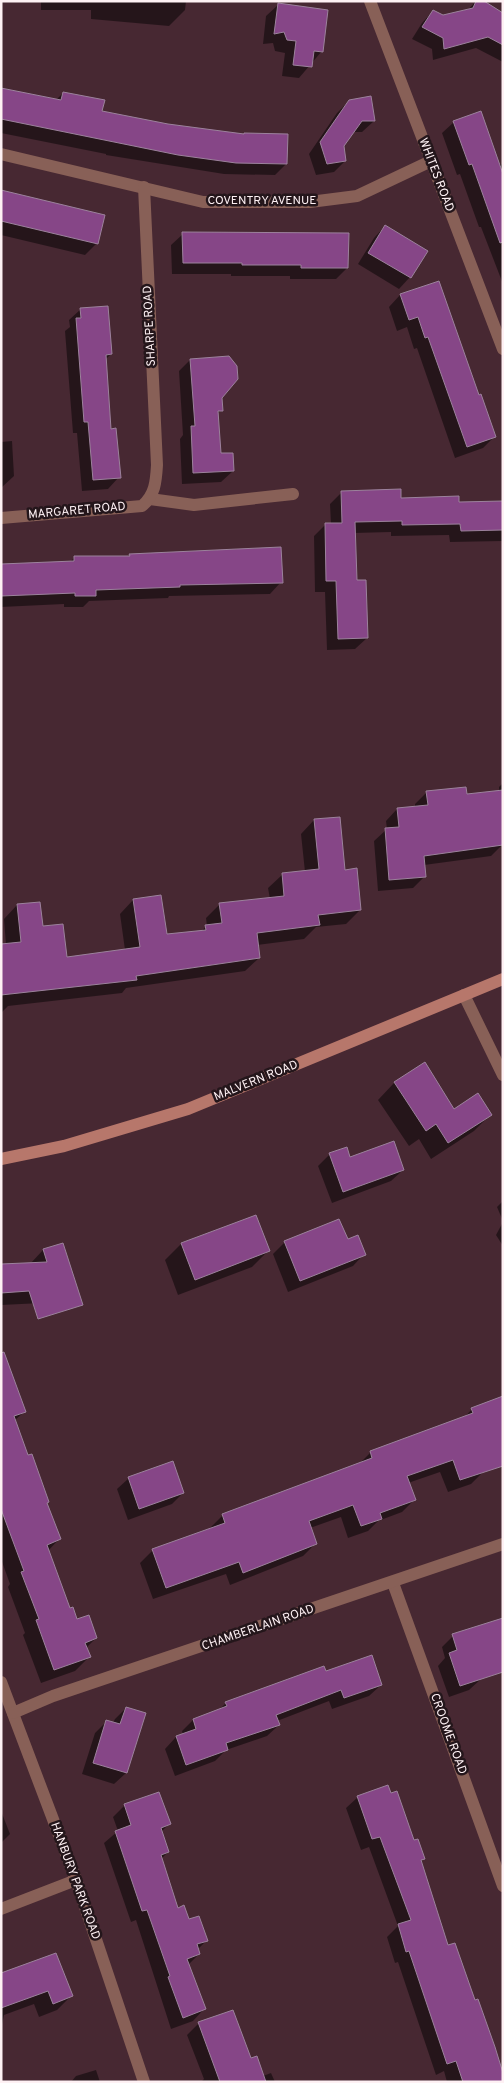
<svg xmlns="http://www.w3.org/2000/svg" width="504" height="2083" font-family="Overpass,sans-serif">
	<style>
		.shadow { fill: #0007 }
		.building { fill: #864687; stroke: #9c829c }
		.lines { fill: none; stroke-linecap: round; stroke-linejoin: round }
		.street { stroke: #886057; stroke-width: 12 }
		.secondary { stroke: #b7776b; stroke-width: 12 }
		.labels { text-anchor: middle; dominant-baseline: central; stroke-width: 5; stroke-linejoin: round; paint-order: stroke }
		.street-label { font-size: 12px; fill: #fef1f4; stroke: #24161b }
	</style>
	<rect width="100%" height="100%" fill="#472832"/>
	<g class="shadow">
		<path d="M41,1h145l-1,9 -16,16 -78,-7v-9h-50z"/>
		<path d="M476,1l27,13v48l-27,-14 -43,12 -1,-11 -20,-10 10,-16 11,-12 10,5 24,-5z"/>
		<path d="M278,5l44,46 -23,27 -17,-2 3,-23 -10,-2 -2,-8 -10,1 3,-28z"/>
		<path d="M1,89l55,11 7,-7 38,19 185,52 -11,11 -51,-1 -118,-19v-1l-105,-21z"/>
		<path d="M349,101l25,20 -12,11h-10l-9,13 2,16 -11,11 -18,3 -7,-21 28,-41z"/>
		<path d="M454,122l44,43 5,-1v120l-22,-57h-2l-19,-53 -3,1 -15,-42z"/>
		<path d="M1,191l96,52 -12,12 -84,-20z"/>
		<path d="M385,226l41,25 -16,26 -11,12 -41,-25 16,-26z"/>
		<path d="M183,234l164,34 -11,11h-46v-3h-59v-2h-59l-1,-29z"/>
		<path d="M438,282l40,115 16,40 -11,11 -28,10 -38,-110 -3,1 -7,-22 -10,4 -8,-24 11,-12z"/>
		<path d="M81,309l30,45 -6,6 5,70 9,47 -11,12 -26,2 -5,-58h-4l-8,-102 5,-4 -1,-7z"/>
		<path d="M190,360l30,38 1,12 -4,4 2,41 14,16 -12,11 -39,2 -2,-45 3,-4 -4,-64z"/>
		<path d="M12,441l2,35 -13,12v-46z"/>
		<path d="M342,492l116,12 45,-2v39l-53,1 -1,-7 -58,1v-4l-37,1 2,48 11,57 -12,11 -28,1 -2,-58h-10l-1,-56 11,-11 6,-1 -1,-20z"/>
		<path d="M130,555l151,27 -11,12 -101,2 -1,2 -79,3 -6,6h-19v-3l-63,3v-42l69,-3 5,-5h53z"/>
		<path d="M503,783l-1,62 -11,11 -67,9 1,11 -12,12 -35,3 -4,-50 13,-12 -1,-8 11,-12 18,-1v-4l11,-11 40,2 33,-3v-5z"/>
		<path d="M314,820l30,51 16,39 -14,14 -30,3 -12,12 -47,6 2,13 -14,13 -119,17 -4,5 -114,13 -7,7v-67l5,-1 -2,-26 13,-14 25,22 24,31 59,-8 -5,-36 13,-14 32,35 35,-3 7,-6 -1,-8 14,-14 50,-5 -2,-11 14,-13 23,-3 -4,-38z"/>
		<path d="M425,1064l29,46 36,5 -16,16 -43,28 -12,-20 -10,7 -31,-46 16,-17z"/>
		<path d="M330,1154l20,5 53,11 -12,11 -59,22 -14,-37z"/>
		<path d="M503,1201v20l-6,-14z"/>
		<path d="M255,1216l13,35 -16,16 -74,28 -13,-35 16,-16z"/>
		<path d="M503,1222v24l-7,-11z"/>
		<path d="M347,1241l17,13 -11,12 -65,26 -15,-38 12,-12z"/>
		<path d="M62,1244l1,58 -62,3v-40l29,-1 13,-14z"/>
		<path d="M1,1387l23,25 -10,9 45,118 -11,12 22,59 6,11 20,17 -10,10 3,9 -14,14 -34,12 -18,-48 2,-2 -17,-46 2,-3 -9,-25z"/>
		<path d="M503,1397l-19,74 -13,13 -23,8 -8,-20 -32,11 6,17 -12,12 -24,9 -10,10 -20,7 -7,-21 -31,11 6,15 -13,13 -73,29 -4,-11 -73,25 -13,-36 13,-13 58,-20 -1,-2 13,-13 136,-51 11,-11 93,-34 9,-10z"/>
		<path d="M129,1478l54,15 -11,11 -44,16 -11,-31z"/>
		<path d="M453,1636l28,43 -12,11 -20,7 -11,-31 7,-8 -3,-11z"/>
		<path d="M325,1672l56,13 -12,11 -37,13 -3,-8 -52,20 2,4 -12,11 -41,14 -11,11 -40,15 -10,-27 11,-12 7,-2 -1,-4 11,-11 25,-9 8,-8z"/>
		<path d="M126,1708l18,5 -18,60 -12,11 -32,-10 13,-41 12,-12 6,2 2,-4z"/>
		<path d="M358,1797l55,45 11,16 -4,4 28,85 55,135h-56l-3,-11 -8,4 -38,-113 -3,1 -8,-26 11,-11 -29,-79 -8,3 -15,-42z"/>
		<path d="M125,1805l44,19 -8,8 7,20 -7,7 16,50 30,31 -10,10 2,4 -11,11 16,44 -11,12 -22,8 -35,-109 -5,2 -27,-79 14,-12 -5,-14z"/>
		<path d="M1,1811l9,23 -9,9z"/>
		<path d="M1,1975l70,21 -14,14 -18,7 -5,-13 -30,11 -3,14z"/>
		<path d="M199,2023l51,37 13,16 8,-3 4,9h-74l3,-3 -17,-44z"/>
		<path d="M96,2070l4,12h-29l5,-6z"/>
	</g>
	<g class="building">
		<path d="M476,1h8l19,12v32l-15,-8 -44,12 -1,-11 -21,-11 11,-17 10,5 30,-7z"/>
		<path d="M278,3l50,7 -5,42 -9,-1 -2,16 -19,-2 3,-24 -9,-1 -3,-8 -10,2z"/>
		<path d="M1,88l60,12 2,-8 42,8 -3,11 66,13 76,10v-1l44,1 -1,30 -51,-1 -58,-8 -177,-36z"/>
		<path d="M371,96l4,25h-13l-18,25 2,15 -19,3 -7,-22 29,-42z"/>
		<path d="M481,111l22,63v68l-3,1 -28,-79 -3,1 -16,-44z"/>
		<path d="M1,190l104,25 -7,29 -97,-23z"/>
		<path d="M385,225l43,26 -17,27 -43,-25z"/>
		<path d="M182,232l167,1 -1,35h-47v-3h-59v-2h-59z"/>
		<path d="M439,281l40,114 2,-1 15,43 -29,10 -39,-110 -3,1 -7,-21 -9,3 -9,-26z"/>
		<path d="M108,306l4,48 -6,1 5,74 5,-1 5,50 -28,2 -5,-58h-4l-8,-104h5l-1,-10z"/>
		<path d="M229,356l8,10 1,13 -16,19 1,13h-5l3,42h12l1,18 -41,2 -2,-47h4l-5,-67z"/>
		<path d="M401,489v9l58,-2v6l44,-1v29l-42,1 -1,-7 -58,1v-4l-47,1 2,58h9l2,58 -30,1 -2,-58h-10l-1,-58h17l-1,-32z"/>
		<path d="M281,547l2,36 -103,2v2l-84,3v6h-21v-3l-74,3v-32l73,-3v-5h56l-1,-2z"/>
		<path d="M466,787l1,7 36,-4v55l-79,11 2,21 -37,3 -4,-52 14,-1 -2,-19 31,-3 -2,-14z"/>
		<path d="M340,817l5,53 12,-2 4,42 -43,5 2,10 -63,8 3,25 -124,18 1,4 -136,15v-51l20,-2 -4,-38 23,-2 3,24 20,-2 4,33 73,-10 -7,-48 28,-4 6,39 39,-4 -1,-5 17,-2 -3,-20 65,-7 -2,-23 37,-4 -5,-50z"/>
		<path d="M425,1062l29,47 24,-16 14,22 -44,28 -12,-19 -10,7 -32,-49z"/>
		<path d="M394,1141l10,29 -61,22 -14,-39 18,-6 3,10z"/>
		<path d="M256,1215l14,36 -75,29 -14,-37z"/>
		<path d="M339,1219l9,20 10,-4 8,20 -66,26 -16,-40z"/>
		<path d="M63,1243l20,62 -45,14 -9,-28 -28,2v-29l46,-2 -4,-13z"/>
		<path d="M4,1352l22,60 -12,4 14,39 4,-1 17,48 -2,1 14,36 -14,6 23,63 3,-1 4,12 12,-4 8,23 -12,5 6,14 -37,13 -18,-50 3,-1 -18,-47 3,-1 -23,-62v-156z"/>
		<path d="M503,1396v70l-43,14 -7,-20 -46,16 9,24 -36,13 2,6 -21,7 -8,-21 -44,16 8,23 -74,29 -4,-11 -73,26 -14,-39 73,-26 -3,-9 150,-56 -2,-7 103,-38 -2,-5z"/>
		<path d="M173,1461l11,32 -45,16 -11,-32z"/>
		<path d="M503,1618v54l-43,14 -11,-33 8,-3 -5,-16z"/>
		<path d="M372,1655l10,30 -38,13 -3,-8 -65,25 4,10 -54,18 2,7 -42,15 -10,-29 20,-7 -3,-10 34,-13 -2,-4 99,-36 2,5z"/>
		<path d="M126,1707l20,6 -19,60 -34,-10 13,-43 14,4z"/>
		<path d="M388,1785l3,8 6,-2 17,49 4,-1 7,20 -4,1 27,85 7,-2 20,57 3,-1 17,48 8,26v9h-40l-7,-21 -9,3 -38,-113 -3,1 -8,-28 13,-4 -31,-83 -8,2 -15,-43z"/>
		<path d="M159,1792l12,32 -10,4 8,24 -8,3 17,53 6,-3 5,14 10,-3 9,25 -11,3 3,10 -13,5 19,50 -23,9 -15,-41 2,-1 -23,-66 -5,1 -27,-80 16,-6 -7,-21z"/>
		<path d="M56,1953l17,43 -20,8 -5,-13 -47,17v-35z"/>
		<path d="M233,2010l18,48 6,-2 9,26h-46l-22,-60z"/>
	</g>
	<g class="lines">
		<g class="street">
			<path d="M370,1l133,348"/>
			<path d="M1,154l202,48h107l47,-6 74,-35"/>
			<path d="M150,499l44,6 99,-11"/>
			<path d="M1,518l141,-12c13,-11 14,-24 15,-41l-13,-278"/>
			<path d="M464,995l39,80"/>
			<path d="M393,1583l110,303"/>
			<path d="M1,1682l75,198 68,202"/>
			<path d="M13,1713l40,-17 450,-152"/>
			<path d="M1,1909l75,-29"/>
		</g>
		<path class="secondary" d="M1,1159l63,-13 124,-37 315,-130"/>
	</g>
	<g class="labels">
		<g class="street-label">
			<text transform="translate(436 175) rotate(69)">WHITES ROAD</text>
			<text x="262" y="201">COVENTRY AVENUE</text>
			<text transform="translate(150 326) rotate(-93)">SHARPE ROAD</text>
			<text transform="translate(77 511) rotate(-5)">MARGARET ROAD</text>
			<text transform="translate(256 1081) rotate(-22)">MALVERN ROAD</text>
			<text transform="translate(258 1628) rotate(-19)">CHAMBERLAIN ROAD</text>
			<text transform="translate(448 1734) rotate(70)">CROOME ROAD</text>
			<text transform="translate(75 1881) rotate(70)">HANBURY PARK ROAD</text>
		</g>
	</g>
	<rect width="504" height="2083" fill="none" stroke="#fef1f4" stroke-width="5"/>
</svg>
